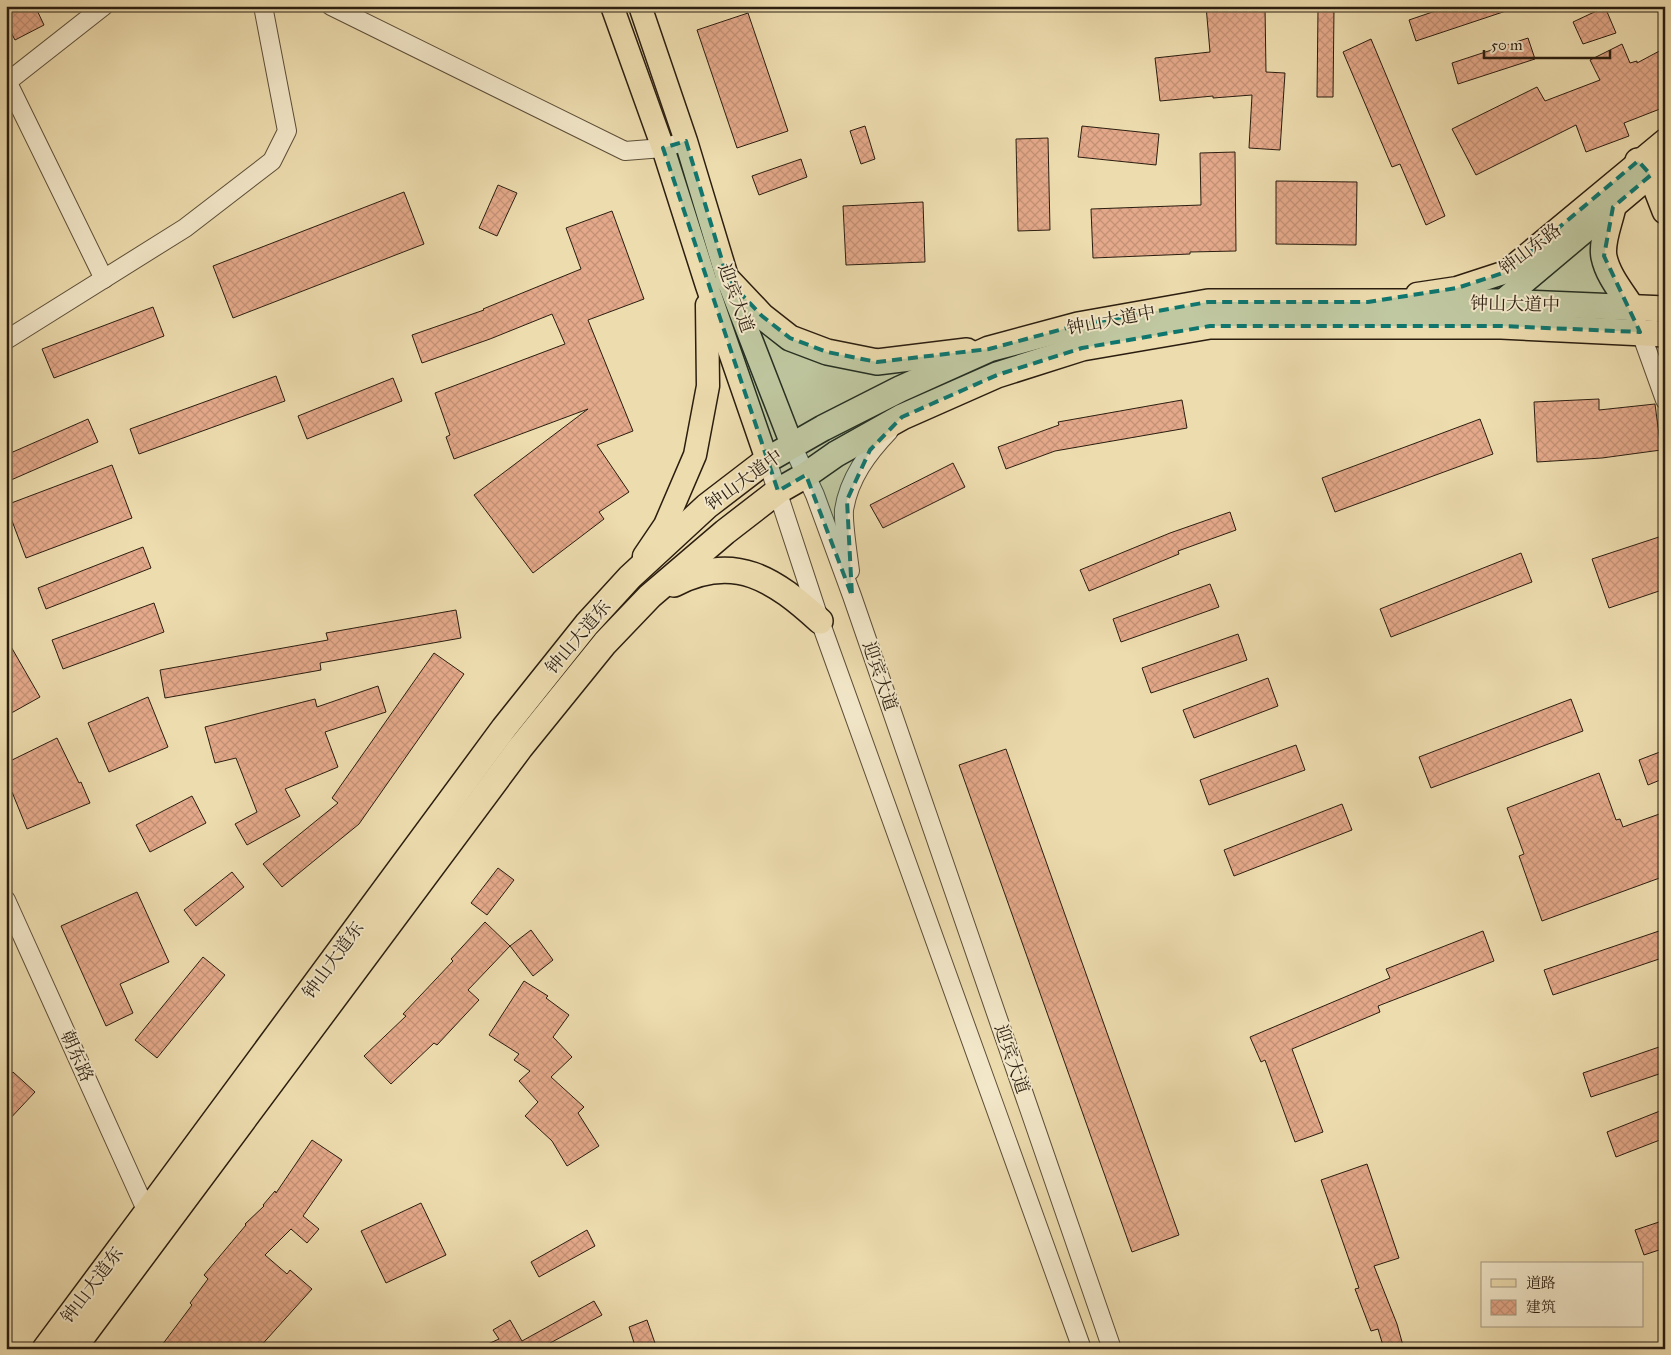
<svg xmlns="http://www.w3.org/2000/svg" width="1671" height="1355" font-family="'IM FELL Great Primer','Noto Serif SC',serif">
	<style>
		.building { fill: url(#building-cross-hatch); stroke: #2b1e10 }
		.lines { fill: none; stroke-linecap: round; stroke-linejoin: round }
		.minor-casing { stroke: #5c4e38; stroke-width: 20 }
		.major-casing { stroke: #2b1e10; stroke-width: 25 }
		.highway-casing { stroke: #2b1e10; stroke-width: 28 }
		.minor { stroke: #f3e8ca; stroke-width: 18 }
		.major { stroke: #eddcae; stroke-width: 22 }
		.highway { stroke: #eddcae; stroke-width: 25 }
		.marked { fill: #0f766e; fill-opacity: 0.2; stroke: #0f766e; stroke-width: 4; stroke-dasharray: 10 6; stroke-linejoin: round }
		.labels { text-anchor: middle; dominant-baseline: central; stroke-width: 4; stroke-linejoin: round; paint-order: stroke }
		.street-label { font-size: 18px; fill: #2b1e10; stroke: #f3e8ca }
	</style>
	<defs>
		<pattern id="building-cross-hatch" width="8" height="8" patternUnits="userSpaceOnUse" patternTransform="scale(1.25)"><rect width="8" height="8" fill="#e4a98a"/><path d="M0 0l8 8M0 8l8-8" fill="none" stroke="#c49176"/></pattern>
	</defs>
	<rect width="100%" height="100%" fill="#eddcae"/>
	<filter id="stains"><feTurbulence type="fractalNoise" baseFrequency=".004" numOctaves="4"/><feColorMatrix values="0 0 0 0 .2 0 0 0 0 .09 0 0 0 0 .02 0 0 0 .5 -.17"/></filter>
	<radialGradient id="worn" r=".72"><stop offset=".6" stop-color="#630" stop-opacity="0"/><stop offset="1" stop-color="#630" stop-opacity=".3"/></radialGradient>
	<g class="building">
		<path d="M6,6h29l9,19 -29,15 -9,-17z"/>
		<path d="M1206,6h20v2l39,-1 1,65 19,1 -5,77 -31,-2 3,-53 -39,3v-2l-53,5 -5,-43 55,-6z"/>
		<path d="M1450,6h61l1,3 -96,32 -7,-21z"/>
		<path d="M1605,7l11,26 -33,11 -10,-22z"/>
		<path d="M1318,9h16l-1,88h-16z"/>
		<path d="M748,13l40,118 -51,17 -40,-118z"/>
		<path d="M1528,38l7,21 -77,25 -6,-21z"/>
		<path d="M1371,39l74,177 -19,9 -26,-61 -8,3 -49,-115z"/>
		<path d="M1622,44l8,19 7,-2v2l28,-15v59l-41,16 5,13 -43,16 -10,-27 -100,50 -24,-46 85,-42 8,14 55,-21 -10,-20z"/>
		<path d="M865,126l10,33 -14,5 -11,-33z"/>
		<path d="M1082,126l77,8 -3,31 -78,-8z"/>
		<path d="M1048,138l2,92 -32,1 -2,-92z"/>
		<path d="M1235,152l1,99 -46,1v2l-97,4 -2,-49 110,-4 -1,-52z"/>
		<path d="M801,159l6,18 -48,18 -7,-19z"/>
		<path d="M1276,181l81,1 -1,63 -80,-1z"/>
		<path d="M498,185l19,8 -20,43 -18,-8z"/>
		<path d="M404,192l20,52 -191,74 -20,-52z"/>
		<path d="M923,202l2,60 -79,3 -3,-59z"/>
		<path d="M612,211l32,88 -56,21 45,111 -36,14 32,47 -30,20 5,7 -71,54 -59,-78 114,-86 -134,50 -8,-22 4,-2 -15,-42 130,-49 -13,-30 -62,25 -68,24 -10,-28 72,-25 -1,-1 98,-40 -15,-41z"/>
		<path d="M153,307l11,29 -110,42 -12,-29z"/>
		<path d="M276,376l9,25 -146,53 -9,-25z"/>
		<path d="M393,378l9,23 -95,38 -9,-23z"/>
		<path d="M1599,399v11l56,-6 6,46 -59,8 -65,4 -3,-60z"/>
		<path d="M1182,400l5,28 -132,23 -49,18 -8,-22 61,-22 -1,-3z"/>
		<path d="M88,419l10,23 -87,38 -5,-11v-14z"/>
		<path d="M1480,419l13,35 -158,58 -13,-34z"/>
		<path d="M953,463l12,24 -82,41 -13,-23z"/>
		<path d="M112,465l20,53 -106,40 -20,-53z"/>
		<path d="M1230,512l6,18 -58,21 1,3 -90,37 -9,-21 90,-37z"/>
		<path d="M1665,535v54l-56,19 -17,-49z"/>
		<path d="M143,547l8,21 -105,41 -8,-21z"/>
		<path d="M1521,553l11,29 -141,55 -11,-28z"/>
		<path d="M1210,584l9,23 -98,35 -8,-23z"/>
		<path d="M154,603l10,29 -101,37 -11,-29z"/>
		<path d="M456,610l5,28 -141,25 1,7 -156,28 -5,-28 168,-30 -2,-7z"/>
		<path d="M1238,634l9,26 -96,33 -9,-25z"/>
		<path d="M6,638l34,59 -34,19z"/>
		<path d="M434,653l30,21 -105,150 -77,63 -19,-23 75,-61 -6,-5z"/>
		<path d="M1268,678l10,28 -84,32 -11,-28z"/>
		<path d="M378,686l8,26 -61,20 13,35 -53,22 15,27 -53,29 -12,-21 22,-12 -21,-54 -21,5 -10,-36 110,-28 2,8z"/>
		<path d="M148,697l20,50 -59,25 -21,-49z"/>
		<path d="M1571,699l12,32 -152,57 -12,-31z"/>
		<path d="M57,738l22,45 2,-1 9,21 -63,26 -15,-37 -6,3v-32z"/>
		<path d="M1296,745l9,25 -96,35 -9,-25z"/>
		<path d="M1006,749l173,486 -47,17 -173,-487z"/>
		<path d="M1665,750v28l-17,7 -9,-25z"/>
		<path d="M1599,773l17,47 4,-1 3,8 42,-15v64l-123,45 -23,-65 5,-2 -17,-46z"/>
		<path d="M192,796l14,27 -56,29 -14,-27z"/>
		<path d="M1342,804l10,26 -118,46 -10,-26z"/>
		<path d="M498,868l16,12 -27,35 -16,-12z"/>
		<path d="M232,872l12,15 -48,39 -12,-16z"/>
		<path d="M137,892l32,70 -49,22 13,29 -27,13 -45,-100z"/>
		<path d="M485,922l25,24 -42,44 11,10 -42,45 -3,-2 -43,41 -27,-28 42,-40 -3,-2 50,-53 -2,-2z"/>
		<path d="M1665,929v28l-112,38 -9,-25z"/>
		<path d="M531,930l22,30 -20,16 -23,-30z"/>
		<path d="M1483,931l11,30 -116,45 2,6 -88,37 31,83 -28,10 -30,-82 -4,2 -11,-25 140,-59 -4,-9z"/>
		<path d="M203,957l22,18 -68,83 -22,-18z"/>
		<path d="M524,981l24,15 -2,2 23,17 -16,22 19,20 -21,20 33,30 -6,6 21,33 -32,20 -15,-25 -27,-25 13,-14 -19,-21 11,-10 -16,-11 5,-6 -30,-19z"/>
		<path d="M1665,1045v27l-74,25 -8,-24z"/>
		<path d="M13,1072l22,20 -29,31v-44z"/>
		<path d="M1665,1109v29l-49,19 -9,-25z"/>
		<path d="M312,1140l30,20 -39,56 16,13 -12,14 -16,-14 -26,26 22,19 3,-4 22,19 -54,60h-99l33,-44 -2,-2 18,-24 -4,-4 42,-50 -1,-1 19,-18 -1,-1 12,-14 1,2z"/>
		<path d="M1367,1164l32,94 -25,8 23,58 7,25h-20l-6,-20 -7,2 -16,-42 4,-1 -38,-108z"/>
		<path d="M421,1203l25,52 -60,28 -25,-52z"/>
		<path d="M1665,1220v28l-21,7 -9,-25z"/>
		<path d="M587,1230l8,16 -56,31 -8,-15z"/>
		<path d="M594,1301l8,14 -63,34h-62l22,-10 -6,-9 17,-10 12,21z"/>
		<path d="M647,1320l10,29h-21l-7,-22z"/>
	</g>
	<g class="lines">
		<g class="minor-casing">
			<g id="minor">
				<path d="M331,6l294,145 38,-3 23,-7"/>
				<path d="M6,79l98,200"/>
				<path d="M6,83l98,-77"/>
				<path d="M1638,325l27,75"/>
				<path d="M6,340l179,-112 87,-67 15,-30 -24,-125"/>
				<path d="M792,445l23,50 37,101 260,753"/>
				<path d="M767,460l53,161 262,728"/>
				<path d="M850,571c-2,-16 -7,-47 -6,-61 5,-32 24,-57 45,-79"/>
				<path d="M6,900l141,312"/>
			</g>
		</g>
		<g class="major-casing">
			<g id="major">
				<path d="M612,6l51,142 44,138 60,174"/>
				<path d="M640,6l46,135 42,139 64,165"/>
				<path d="M1417,294l40,-6 49,-16 159,-132"/>
				<path d="M1490,304l11,-2 164,-138"/>
				<path d="M644,556l21,-31 30,-70 13,-69 -1,-81"/>
			</g>
		</g>
		<g class="highway-casing">
			<g id="highway">
				<path d="M1638,161l13,14 14,36"/>
				<path d="M1613,207c-3,15 -12,35 -9,50 4,19 18,35 28,51"/>
				<path d="M728,280l34,36 28,22 37,14 50,10 90,-11"/>
				<path d="M674,584c61,-32 101,-4 146,37"/>
				<path d="M45,1349l102,-137 357,-484 83,-104 43,-47 77,-71 60,-46 56,-32 77,-39 89,-40 89,-24 130,-23h293l164,7"/>
				<path d="M73,1349l447,-601 85,-105 45,-47 75,-64 53,-41 28,-16 30,-21 66,-37 95,-42 85,-27 128,-22h291l164,8"/>
			</g>
		</g>
		<use href="#minor" class="minor"/>
		<use href="#major" class="major"/>
		<use href="#highway" class="highway"/>
	</g>
	<path class="marked" d="M686,141l42,139 34,36 28,22 37,14 50,10 112,-13 89,-24 130,-23h160l89,-14 49,-16 132,-111 13,14 -38,32 -9,49 36,76 -139,-6h-291l-128,22 -85,27 -95,42 -32,33 -23,50 5,96 -46,-121 -28,16 -115,-343z"/>
	<g class="labels">
		<g class="street-label">
			<text transform="translate(1530 249) rotate(-37)">钟山东路</text>
			<text transform="translate(736 298) rotate(70)">迎宾大道</text>
			<text transform="translate(1515 304) rotate(1)">钟山大道中</text>
			<text transform="translate(1111 320) rotate(-11)">钟山大道中</text>
			<text transform="translate(744 480) rotate(-36)">钟山大道中</text>
			<text transform="translate(578 637) rotate(-50)">钟山大道东</text>
			<text transform="translate(880 676) rotate(71)">迎宾大道</text>
			<text transform="translate(333 960) rotate(-54)">钟山大道东</text>
			<text transform="translate(77 1056) rotate(66)">朝东路</text>
			<text transform="translate(1012 1059) rotate(71)">迎宾大道</text>
			<text transform="translate(92 1285) rotate(-53)">钟山大道东</text>
		</g>
	</g>
	<rect width="1671" height="1355" fill="none" stroke="#eddcae" stroke-width="25"/>
	<rect x="8" y="8" width="1656" height="1340" fill="none" stroke="#2b1e10" stroke-width="2.5"/>
	<rect x="12" y="12" width="1646" height="1330" fill="none" stroke="#2b1e10"/>
	<rect x="1481" y="1262" width="162" height="65" fill="#f3e8ca" stroke="#a39780"/>
	<rect x="1491" y="1279" width="25" height="8" fill="#eddcae" stroke="#a39780"/>
	<text x="1526" y="1288" font-size="15" fill="#2b1e10">道路</text>
	<rect x="1491" y="1300" width="25" height="15" fill="url(#building-cross-hatch)" stroke="#a39780"/>
	<text x="1526" y="1312" font-size="15" fill="#2b1e10">建筑</text>
	<path d="M1484 50v8h126v-8" fill="none" stroke="#2b1e10" stroke-width="2.5"/>
	<text x="1491" y="50" font-size="15" fill="#2b1e10" stroke="#f3e8ca" stroke-width="4" paint-order="stroke">50 m</text>
	<rect width="100%" height="100%" filter="url(#stains)"/>
	<rect width="100%" height="100%" fill="url(#worn)"/>
</svg>
